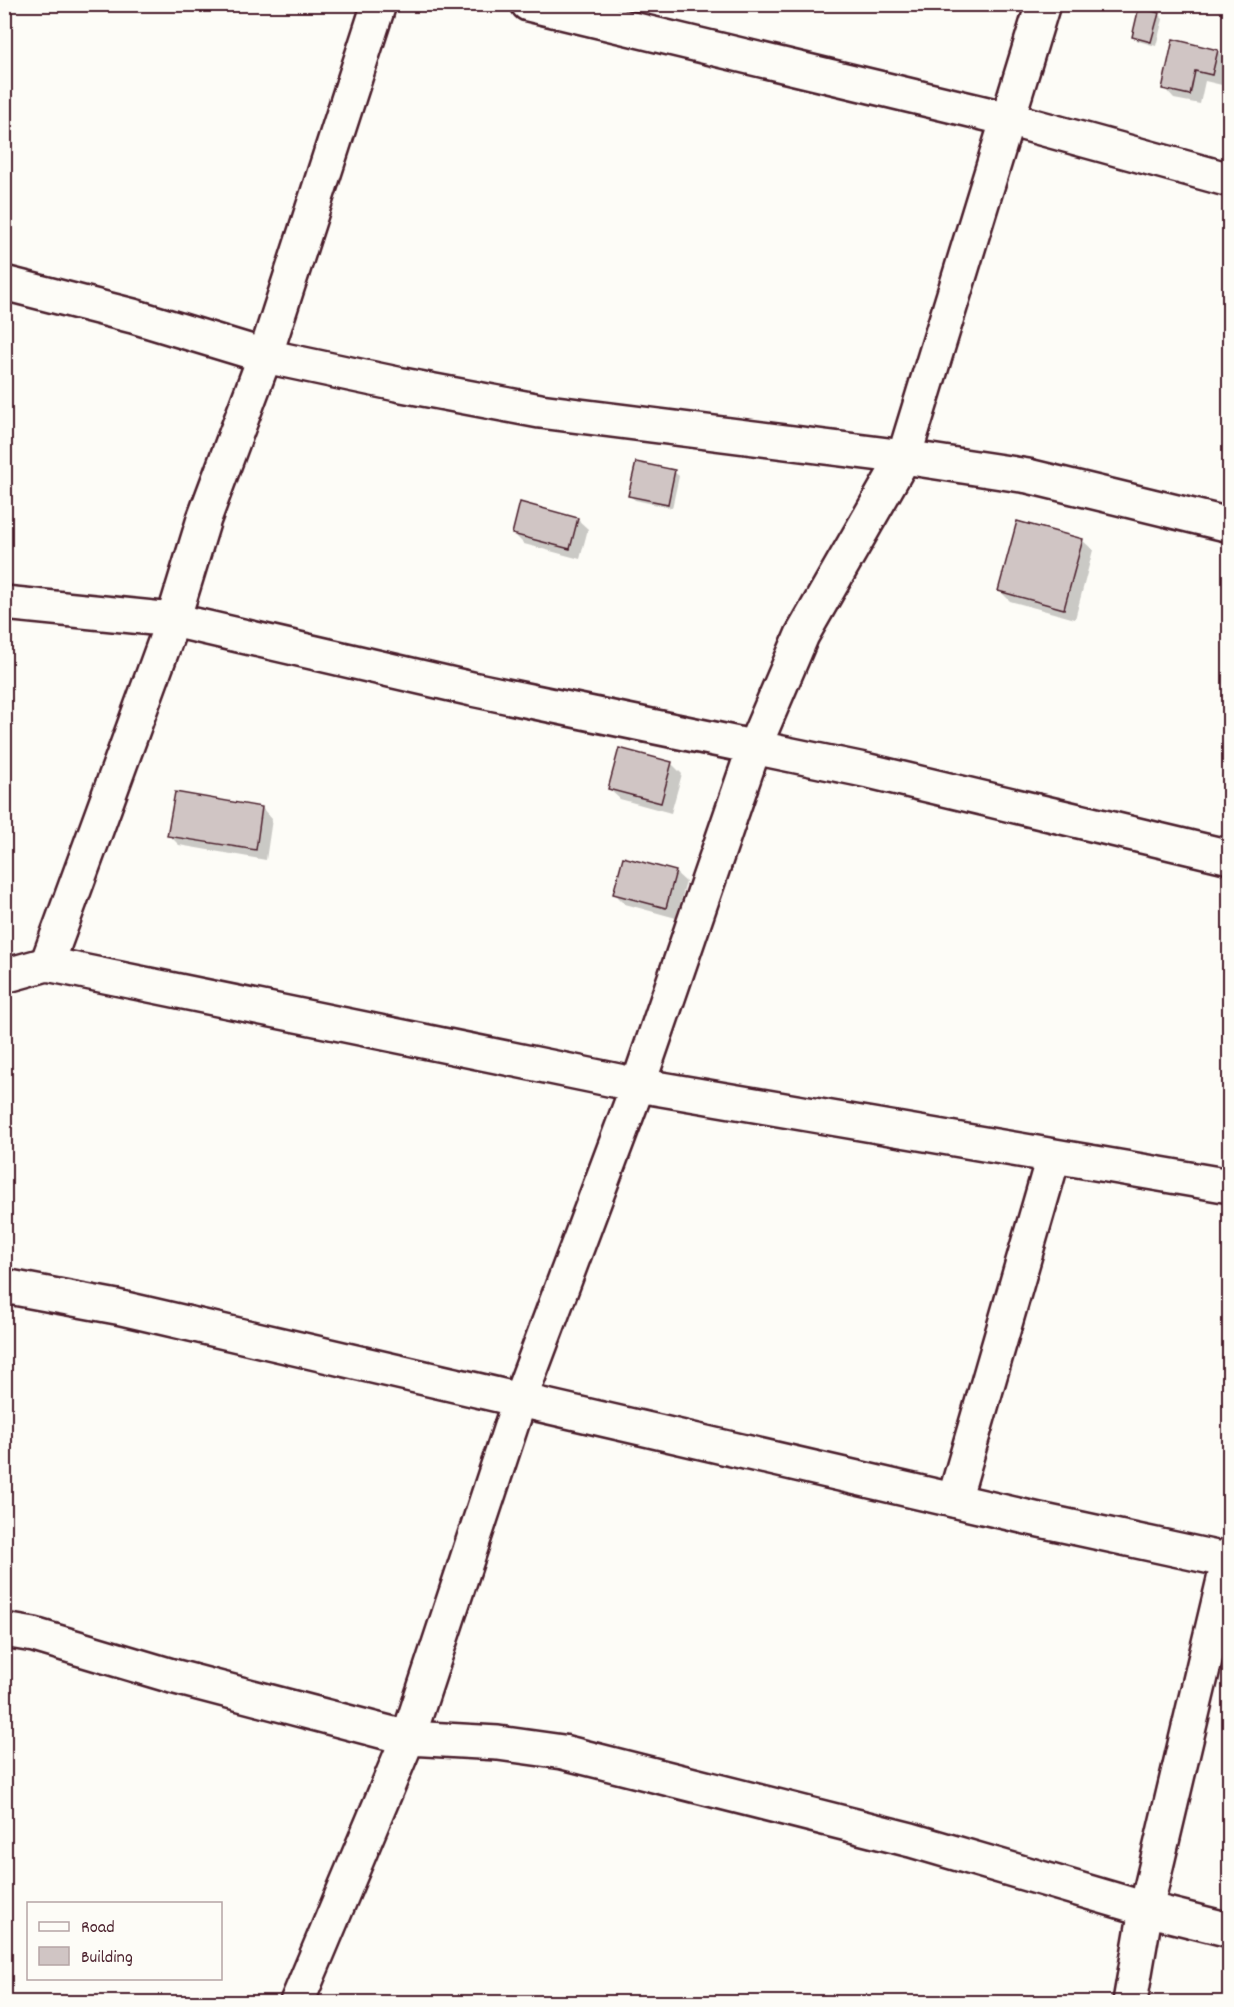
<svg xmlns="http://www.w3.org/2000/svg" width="1234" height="2007" font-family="Dekko,sans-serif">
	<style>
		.shadow { fill: #0003 }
		.building { fill: #d0c5c4; stroke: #4a1f2b; stroke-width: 1.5 }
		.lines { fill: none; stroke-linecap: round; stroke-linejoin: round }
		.minor-casing { stroke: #4a1f2b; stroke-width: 38 }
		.minor { stroke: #fdfcf7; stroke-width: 33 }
	</style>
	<rect width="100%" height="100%" fill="#fdfcf7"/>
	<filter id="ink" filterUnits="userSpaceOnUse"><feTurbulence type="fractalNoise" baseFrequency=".0167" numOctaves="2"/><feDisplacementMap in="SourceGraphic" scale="12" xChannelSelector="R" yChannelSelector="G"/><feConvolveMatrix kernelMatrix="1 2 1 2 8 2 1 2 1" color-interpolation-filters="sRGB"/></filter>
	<g filter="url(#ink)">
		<g class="shadow">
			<path d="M1158,14l5,5 -7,27 -18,-5 -5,-5z"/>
			<path d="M1217,51l11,10 -6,24 -17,-4 -5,23 -26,-5 -10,-11z"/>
			<path d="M674,472l5,4 -7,32 -37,-8 -5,-4z"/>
			<path d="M577,519l11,10 -8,30 -56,-15 -10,-10z"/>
			<path d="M1082,540l11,10 -18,69 -65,-18 -10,-10z"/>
			<path d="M672,764l10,10 -11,39 -51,-14 -11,-10z"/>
			<path d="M262,808l10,11 -6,41 -87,-15 -10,-10z"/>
			<path d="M675,872l11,10 -10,36 -51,-14 -10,-10z"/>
		</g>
		<g class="building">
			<path d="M1139,7l20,6 -8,29 -19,-5z"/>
			<path d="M1173,39l45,11 -6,25 -17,-4 -5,24 -28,-6z"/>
			<path d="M636,462l39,8 -7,34 -40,-8z"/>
			<path d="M520,502l58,16 -8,31 -58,-15z"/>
			<path d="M1017,521l66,18 -19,70 -66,-18z"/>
			<path d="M619,748l53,14 -11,41 -53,-14z"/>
			<path d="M175,792l87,15 -6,43 -89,-14z"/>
			<path d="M623,857l53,14 -10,37 -53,-14z"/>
		</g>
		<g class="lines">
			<g class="minor-casing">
				<g id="minor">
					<path d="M528,4l480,115 222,61"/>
					<path d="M4,283l129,33 132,40 132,28 143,27 364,46 124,19 202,49"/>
					<path d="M4,603l169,17 299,69 397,82 361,86"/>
					<path d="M47,964l126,-344 31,-101 61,-163 114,-352"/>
					<path d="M4,976l43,-12 591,121 592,101"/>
					<path d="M4,1286l113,21 918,212 195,42"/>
					<path d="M954,1500l99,-342"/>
					<path d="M4,1630l30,5 138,41 236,62 90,5 65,9 348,88 235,69 84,21"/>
					<path d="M297,2002l111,-264 112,-339 118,-314 117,-340 47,-110 102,-178 139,-453"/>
					<path d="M1130,2002l16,-93 84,-355"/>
				</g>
			</g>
			<use href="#minor" class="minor"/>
		</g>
	</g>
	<rect width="1234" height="2007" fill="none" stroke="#fdfcf7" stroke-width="24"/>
	<rect x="12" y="12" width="1210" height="1983" fill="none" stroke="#4a1f2b" stroke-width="2" filter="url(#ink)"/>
	<rect x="27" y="1902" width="195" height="78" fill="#fdfcf7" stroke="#b5a4a5" stroke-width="1.5"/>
	<rect x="39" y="1922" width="30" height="9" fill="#fdfcf7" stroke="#b5a4a5" stroke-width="1.5"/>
	<text x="81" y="1932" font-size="18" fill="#4a1f2b">Road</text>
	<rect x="39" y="1947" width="30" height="18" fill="#d0c5c4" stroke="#b5a4a5" stroke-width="1.5"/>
	<text x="81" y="1962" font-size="18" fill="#4a1f2b">Building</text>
</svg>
